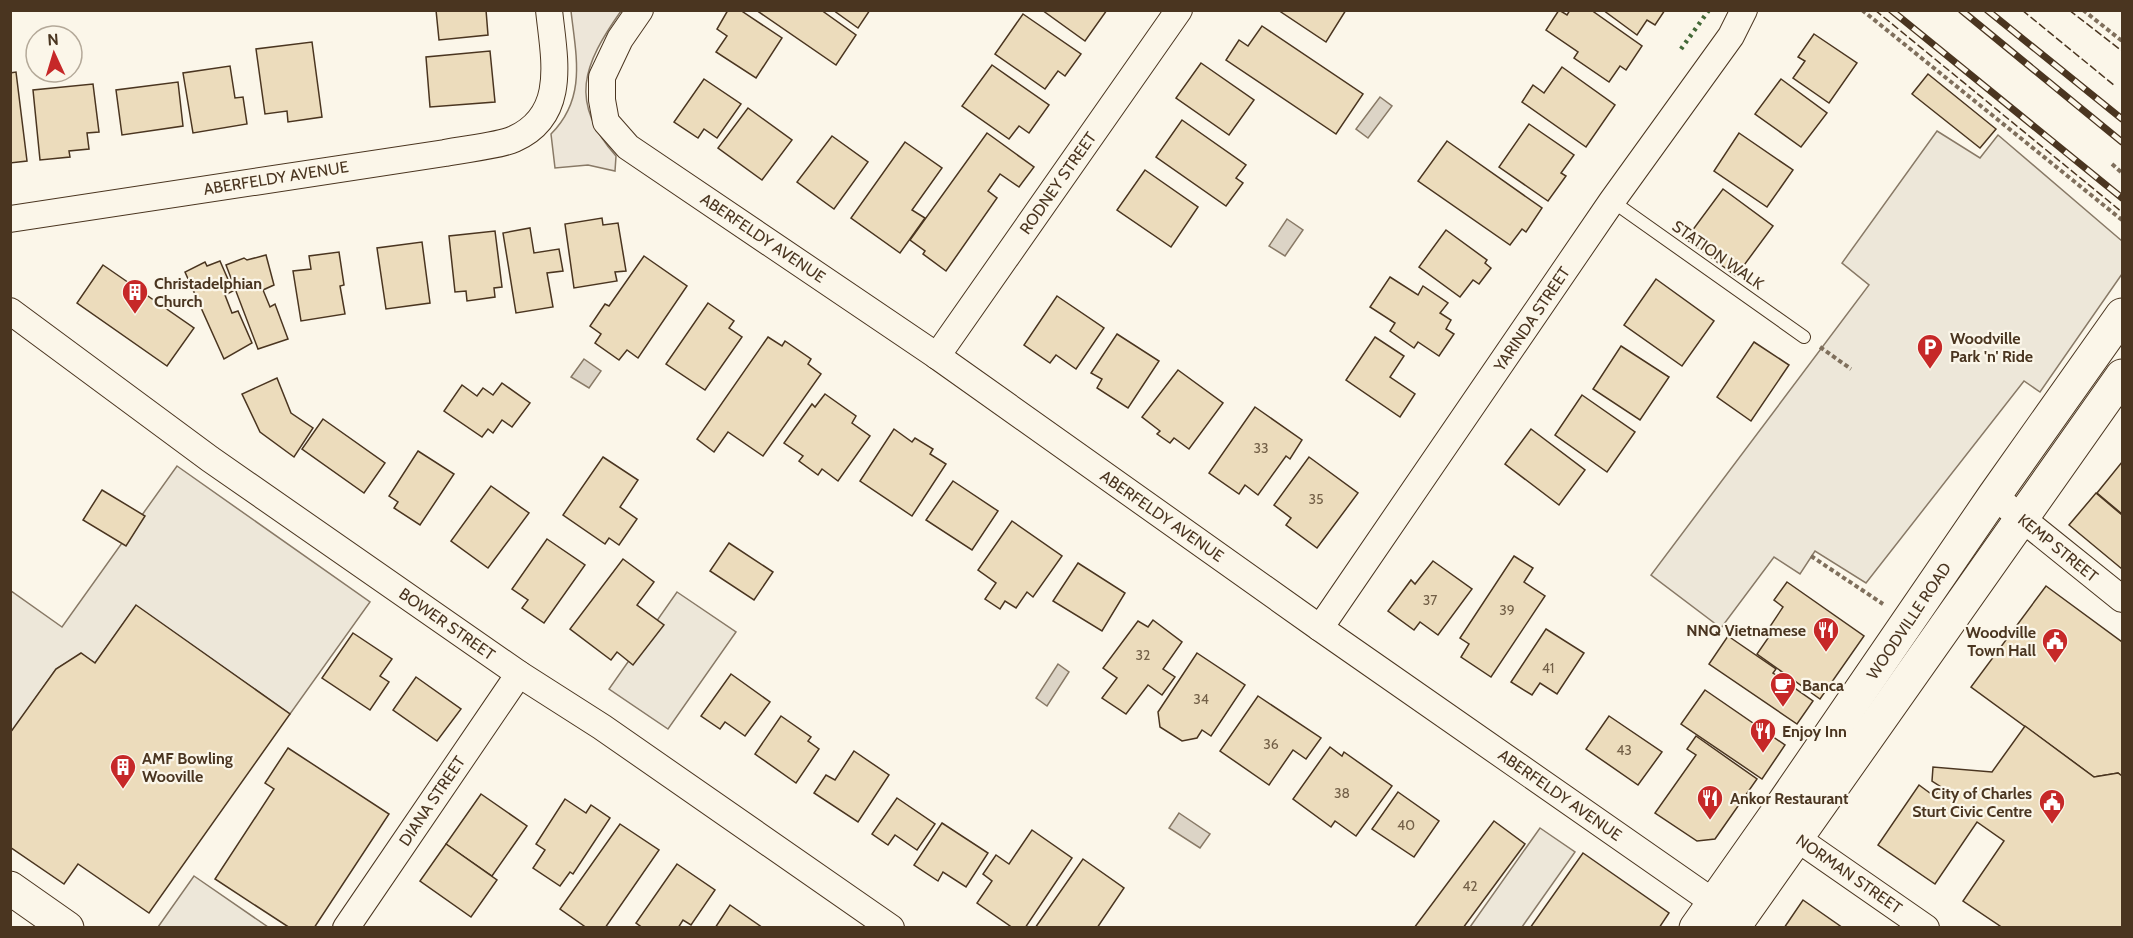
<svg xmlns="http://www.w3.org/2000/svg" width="2133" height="938" font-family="Cabin,sans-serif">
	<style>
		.green { fill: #ede6d9; stroke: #887966; stroke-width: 1.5 }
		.parking { fill: #ede7d9; stroke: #887966; stroke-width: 1.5 }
		.water { fill: #dcd4c6; stroke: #887966; stroke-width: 1.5 }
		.building { fill: #ecdcbc; stroke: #4a3520; stroke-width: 1.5 }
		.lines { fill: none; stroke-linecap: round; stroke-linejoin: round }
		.service-casing { stroke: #4a3520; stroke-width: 14 }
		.minor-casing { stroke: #4a3520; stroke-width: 28 }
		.secondary-casing { stroke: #4a3520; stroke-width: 35 }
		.trunk-casing { stroke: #4a3520; stroke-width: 35 }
		.path { stroke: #7f6f5c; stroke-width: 4; stroke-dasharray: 4.5 3; stroke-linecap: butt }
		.service { stroke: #fbf6e9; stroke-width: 12 }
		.minor { stroke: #fbf6e9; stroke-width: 26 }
		.secondary { stroke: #fbf6e9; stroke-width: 33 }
		.trunk { stroke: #fbf6e9; stroke-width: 33 }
		.rail-casing { stroke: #4a3520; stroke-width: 7 }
		.rail { stroke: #fbf6e9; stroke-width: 4.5; stroke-dasharray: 14; stroke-linecap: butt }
		.hedge { stroke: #436837; stroke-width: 4.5; stroke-dasharray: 3 4.5; stroke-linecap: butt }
		.fence { stroke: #4a3520; stroke-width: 1.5; stroke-dasharray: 8 3; stroke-linecap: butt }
		.labels { text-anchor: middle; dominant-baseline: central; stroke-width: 4.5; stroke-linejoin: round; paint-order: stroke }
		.number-label { font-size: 14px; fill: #725f47 }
		.street-label { font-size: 16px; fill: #4a3520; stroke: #fbf6e9 }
		.poi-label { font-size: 16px; font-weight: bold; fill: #4a3520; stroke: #fbf6e9; text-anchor: start }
	</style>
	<rect width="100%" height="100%" fill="#fbf6e9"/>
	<path class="green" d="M571,11h50c-38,54 -53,91 -5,145l-1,15 -27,-6 -33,3 -4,-34c36,-36 25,-78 20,-123z"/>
	<g class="parking">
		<path d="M1937,131l43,27 18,-23 124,106v33l-82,118 -16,-11 -158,202 -51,-32 -15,23 -26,-17 -53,71 -70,-53 218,-290 -27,-22z"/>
		<path d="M177,466l193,136 -80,112 -154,-108 -41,57 -14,-9 -25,15 -45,64v-142l51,36z"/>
		<path d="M677,592l59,40 -68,97 -59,-40z"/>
		<path d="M1540,828l35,24 -53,75h-52z"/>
		<path d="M194,876l74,51h-110z"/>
	</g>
	<g class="water">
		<path d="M1380,97l12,9 -24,32 -12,-9z"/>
		<path d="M1287,219l16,11 -18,26 -16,-10z"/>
		<path d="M584,359l17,12 -12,17 -18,-11z"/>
		<path d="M1058,664l11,8 -22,34 -11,-8z"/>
		<path d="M1179,813l31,21 -10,14 -31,-20z"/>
	</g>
	<g class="building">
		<path d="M436,10h50l2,25 -49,5z"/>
		<path d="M728,10h12l42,28 -26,40 -40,-26 11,-16 -10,-7z"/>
		<path d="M756,10h65l35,25 -20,30z"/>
		<path d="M833,10h37l-12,18z"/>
		<path d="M1042,10h65l-22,31z"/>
		<path d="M1278,10h68l-20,32z"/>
		<path d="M1559,10l8,5 3,-5h21l51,36 -16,24 -6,-4 -11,16 -35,-24 4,-6 -32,-22z"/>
		<path d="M1603,10h62l-10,15 -8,-5 -10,15z"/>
		<path d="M1023,14l58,40 -16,22 -7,-5 -13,18 -50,-35z"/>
		<path d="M1262,26l101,68 -27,40 -110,-74 13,-20 9,6z"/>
		<path d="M1814,34l43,29 -28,40 -36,-25 12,-17 -7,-4z"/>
		<path d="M312,42l10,75 -34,5 -1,-11 -22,3 -9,-65z"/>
		<path d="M490,51l5,51 -65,5 -4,-50z"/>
		<path d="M1201,63l53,37 -25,35 -53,-37z"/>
		<path d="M992,65l57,40 -20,28 -10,-7 -10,13 -47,-33z"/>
		<path d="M230,66l5,32 8,-1 4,27 -54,9 -10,-60z"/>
		<path d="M1562,67l53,38 -29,42 -64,-45 11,-17 11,8z"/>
		<path d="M16,72l11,89 -17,2v-90z"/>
		<path d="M1928,74l68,55 -16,19 -68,-54z"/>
		<path d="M704,79l37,25 -24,34 -13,-9 -6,9 -24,-16z"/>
		<path d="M1781,79l46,34 -26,34 -46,-33z"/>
		<path d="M178,82l5,44 -61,9 -6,-45z"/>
		<path d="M93,84l6,48 -12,1 2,16 -20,2 1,6 -30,3 -7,-70z"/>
		<path d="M748,108l44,32 -30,40 -44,-32z"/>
		<path d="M1182,120l64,45 -10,13 7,5 -17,23 -70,-49z"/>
		<path d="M1529,124l45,31 -13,18 5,3 -18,25 -49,-34z"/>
		<path d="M987,133l47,34 -15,20 -19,-13 -12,17 9,7 -51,73 -23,-17 2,-3 -15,-11z"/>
		<path d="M1739,133l54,37 -26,37 -53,-36z"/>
		<path d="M832,136l36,26 -34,47 -37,-27z"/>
		<path d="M1447,141l95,67 -16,24 -4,-3 -12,16 -92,-64z"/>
		<path d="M905,142l37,26 -30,42 13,8 -25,35 -49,-35z"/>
		<path d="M1145,170l53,37 -27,40 -54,-37z"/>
		<path d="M1723,189l50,37 -37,50 -50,-37z"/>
		<path d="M602,218l1,7 15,-2 8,48 -11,1 2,9 -43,7 -9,-64z"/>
		<path d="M530,228l4,25 25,-4 4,22 -16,2 6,34 -37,6 -13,-80z"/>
		<path d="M1446,230l41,30 -2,3 6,5 -12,16 -6,-4 -13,17 -41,-30z"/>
		<path d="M495,231l7,56 -8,1 1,9 -28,4 -1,-10 -11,1 -6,-56z"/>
		<path d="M422,242l8,61 -44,6 -9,-61z"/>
		<path d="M339,252l5,33 -4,1 5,28 -44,7 -8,-50 18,-2 -2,-13z"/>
		<path d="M266,255l8,30 -11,5 7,17 5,-3 13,35 -30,10 -32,-84 18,-7 3,2z"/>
		<path d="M644,256l43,30 -49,72 -11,-8 -8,10 -24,-17 6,-9 -11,-8 15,-22 4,2z"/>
		<path d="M220,261l13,30 -8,4 7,18 6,-2 14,32 -28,16 -39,-87 20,-10 2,4z"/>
		<path d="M103,265l91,63 -27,38 -90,-63z"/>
		<path d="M1390,277l28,18 5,-9 25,17 -8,10 11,7 -5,9 8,5 -15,22 -21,-14 -4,6 -24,-17 5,-8 -25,-16z"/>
		<path d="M1656,279l58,42 -32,45 -58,-41z"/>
		<path d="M1057,296l47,32 -28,41 -20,-14 -6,8 -26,-18z"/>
		<path d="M708,303l26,18 -5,7 13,9 -37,53 -39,-26z"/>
		<path d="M1117,334l42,27 -31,47 -31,-20 5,-9 -11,-6z"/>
		<path d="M768,337l14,9 3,-5 26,18 -3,5 13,10 -58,82 -35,-24 -14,20 -17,-13z"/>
		<path d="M1375,337l29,19 -14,21 25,17 -15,23 -54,-37z"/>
		<path d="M1754,342l35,23 -38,56 -34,-24z"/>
		<path d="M1621,346l48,31 -29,43 -47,-31z"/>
		<path d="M1178,370l45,33 -34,46 -15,-11 -4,5 -13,-9 3,-3 -18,-14z"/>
		<path d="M277,378l14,35 22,15 -19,29 -34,-25 -18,-38z"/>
		<path d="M502,383l28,20 -18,24 -10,-7 -9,13 -5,-4 -6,8 -38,-26 18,-26 15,11 6,-8 10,7z"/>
		<path d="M825,394l31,22 -4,7 18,13 -32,45 -16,-12 -4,6 -19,-14 4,-5 -19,-13 28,-39 3,3z"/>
		<path d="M1582,395l53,37 -28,40 -52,-37z"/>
		<path d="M1255,407l47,33 -12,19 -4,-3 -28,39 -13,-10 -6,9 -30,-21z"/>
		<path d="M323,419l62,44 -21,30 -62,-44z"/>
		<path d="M894,429l18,13 3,-4 18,11 -3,5 16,10 -34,52 -52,-35z"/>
		<path d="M1531,429l54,41 -26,35 -54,-41z"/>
		<path d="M418,451l36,23 -34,51 -26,-17 4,-6 -9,-6z"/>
		<path d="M603,457l35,23 -18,27 17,12 -18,26 -10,-7 -4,6 -42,-29z"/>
		<path d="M1309,457l49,36 -41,55 -31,-23 5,-7 -17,-13z"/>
		<path d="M2122,462v52l-25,-21z"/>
		<path d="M953,481l45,30 -26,39 -46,-30z"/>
		<path d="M491,486l38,27 -41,55 -37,-27z"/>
		<path d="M102,490l43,26 -19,30 -43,-26z"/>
		<path d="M2096,493l26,22v54l-53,-44z"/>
		<path d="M1012,521l50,35 -29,41 -6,-5 -11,16 -11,-7 -5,8 -15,-10 11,-16 -18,-13z"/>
		<path d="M547,539l38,26 -41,58 -22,-15 6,-8 -16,-11z"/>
		<path d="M729,543l44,29 -19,28 -44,-29z"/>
		<path d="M1514,556l19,12 -9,14 21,14 -54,81 -30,-20 8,-13 -9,-6z"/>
		<path d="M623,559l31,23 -17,23 27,20 -31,40 -16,-13 -6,8 -41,-31z"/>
		<path d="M1433,561l39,28 -34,46 -18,-13 -6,8 -26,-19 23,-31 4,4z"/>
		<path d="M1078,563l47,30 -23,38 -49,-30z"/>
		<path d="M1787,582l77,54 -44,63 -63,-45 16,-23 -4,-3 14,-21 -9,-7z"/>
		<path d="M2046,586l76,56v134l-4,-3 -24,4 -123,-90z"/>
		<path d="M136,605l154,109 -141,199 -71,-49 -14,20 -54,-37v-114l46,-64 25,-16 14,10z"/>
		<path d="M1153,620l29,22 -19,27 12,8 -13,18 -14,-10 -22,29 -24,-16 15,-20 -14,-10 35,-47 10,6z"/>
		<path d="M1546,629l38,24 -27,41 -17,-11 -8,12 -21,-13z"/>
		<path d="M353,633l39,26 -12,17 9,6 -19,28 -48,-32z"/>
		<path d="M1728,636l48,33 -3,4 40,28 -16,23 -88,-60z"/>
		<path d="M1197,653l48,32 -34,51 -9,-6 -5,8 -15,3 -22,-14 -2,-15z"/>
		<path d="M731,674l39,28 -25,34 -20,-14 -5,7 -19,-13z"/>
		<path d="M416,677l45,32 -24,32 -44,-31z"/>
		<path d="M1705,690l80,55 -23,34 -81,-55z"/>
		<path d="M1258,696l63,42 -15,21 -13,-9 -24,35 -49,-34z"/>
		<path d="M781,716l30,21 -3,4 11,8 -23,34 -41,-29z"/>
		<path d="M1609,716l53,36 -24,33 -52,-36z"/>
		<path d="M2025,726l69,51 24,-4 4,3v152h-119l-40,-27 41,-60 -27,-19 -42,62 -57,-39 41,-60 15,11 7,-9 -9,-6 1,-14 59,5z"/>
		<path d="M1696,736l61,43 -42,60 -18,2 -42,-28 41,-58 -9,-6z"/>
		<path d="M1330,747l12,9 2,-4 48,34 -36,50 -21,-15 -4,6 -38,-28z"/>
		<path d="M288,748l101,66 -75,114h-24l-75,-49 59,-90 -9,-6z"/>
		<path d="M854,751l35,24 -31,47 -44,-29 12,-18 9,5z"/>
		<path d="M1398,792l41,29 -25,36 -42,-28z"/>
		<path d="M481,794l46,32 -35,50 -46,-32z"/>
		<path d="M897,798l38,26 -18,26 -22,-15 -7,10 -16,-11z"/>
		<path d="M565,799l21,14 5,-8 19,13 -37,56 -3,-2 -10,14 -27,-18 12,-18 -9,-6z"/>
		<path d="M1494,821l31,23 -62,84h-49z"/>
		<path d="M942,823l46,30 -22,34 -23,-15 -5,9 -24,-16z"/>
		<path d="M620,824l39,26 -54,78h-18l-27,-19z"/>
		<path d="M1032,830l40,28 -47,70h-12l-36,-25 15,-22 -9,-7 13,-19 13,9z"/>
		<path d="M446,844l51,36 -26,37 -51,-36z"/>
		<path d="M1583,853l86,60 -10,15h-129z"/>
		<path d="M1083,859l41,29 -27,40h-62z"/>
		<path d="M677,864l38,26 -24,35 -8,-5 -5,8h-35l-7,-5z"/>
		<path d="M1803,900l40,28h-59z"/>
		<path d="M730,905l33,23h-48z"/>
	</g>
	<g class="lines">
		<g class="service-casing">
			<path id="service" d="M1612,201l192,136"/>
		</g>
		<g class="minor-casing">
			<g id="minor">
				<path d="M640,10l-20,29 -18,38v23l4,22 22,25 309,209 383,272 409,285"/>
				<path d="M10,219l435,-66c18,-4 54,-7 69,-14 54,-24 40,-81 35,-129"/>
				<path d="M10,311l200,148 309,215 83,53 289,201"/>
				<path d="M937,356l242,-346"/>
				<path d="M1994,496l128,103"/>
				<path d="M1320,628l292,-427 119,-165 13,-26"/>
				<path d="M1782,828l144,100"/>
				<path d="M346,928l173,-254"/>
			</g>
		</g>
		<g class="secondary-casing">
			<g id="secondary">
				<path d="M1696,928l76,-108 222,-324 128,-181"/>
				<path d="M1733,928l389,-552"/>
			</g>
		</g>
		<g class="trunk-casing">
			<path id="trunk" d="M10,888l57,40"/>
		</g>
		<g class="path">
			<path d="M1862,10l260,210"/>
			<path d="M2083,10l39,31"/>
			<path d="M2112,164l10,9"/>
			<path d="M1820,347l31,22"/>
			<path d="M1811,556l72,48"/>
		</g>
		<use href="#service" class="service"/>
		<use href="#minor" class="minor"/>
		<use href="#secondary" class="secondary"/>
		<use href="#trunk" class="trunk"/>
		<g class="rail-casing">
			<g id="rail">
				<path d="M1891,10l231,188"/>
				<path d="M1961,10l161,132"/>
				<path d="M1987,10l135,109"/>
			</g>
		</g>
		<use href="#rail" class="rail"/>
		<path class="hedge" d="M1681,49l28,-39"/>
		<g class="fence">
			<path d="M1875,10l247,202"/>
			<path d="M2022,10l93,76"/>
			<path d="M2069,10l53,41"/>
		</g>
	</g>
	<defs>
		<g id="building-pin" transform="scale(1.35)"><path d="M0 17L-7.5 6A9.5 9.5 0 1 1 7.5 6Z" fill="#c62828" stroke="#fbf6e9"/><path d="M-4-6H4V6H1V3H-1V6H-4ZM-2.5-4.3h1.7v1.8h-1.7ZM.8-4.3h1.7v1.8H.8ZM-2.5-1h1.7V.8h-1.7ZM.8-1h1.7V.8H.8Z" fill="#fff"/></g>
		<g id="parking-pin" transform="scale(1.35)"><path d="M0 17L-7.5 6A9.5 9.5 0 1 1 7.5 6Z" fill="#c62828" stroke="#fbf6e9"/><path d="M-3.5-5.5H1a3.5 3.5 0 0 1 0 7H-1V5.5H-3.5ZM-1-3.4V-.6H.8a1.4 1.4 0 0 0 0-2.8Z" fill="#fff"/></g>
		<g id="restaurant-pin" transform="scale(1.35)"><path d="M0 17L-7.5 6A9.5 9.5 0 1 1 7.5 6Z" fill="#c62828" stroke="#fbf6e9"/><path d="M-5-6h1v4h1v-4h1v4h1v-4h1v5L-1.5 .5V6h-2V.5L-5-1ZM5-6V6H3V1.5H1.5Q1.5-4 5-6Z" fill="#fff"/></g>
		<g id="civic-pin" transform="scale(1.35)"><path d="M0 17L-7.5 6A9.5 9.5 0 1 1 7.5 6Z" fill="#c62828" stroke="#fbf6e9"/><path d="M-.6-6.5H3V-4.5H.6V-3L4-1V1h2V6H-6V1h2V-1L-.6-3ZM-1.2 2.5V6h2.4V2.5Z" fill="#fff"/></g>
		<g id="cafe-pin" transform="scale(1.35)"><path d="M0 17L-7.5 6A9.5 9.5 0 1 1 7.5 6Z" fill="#c62828" stroke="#fbf6e9"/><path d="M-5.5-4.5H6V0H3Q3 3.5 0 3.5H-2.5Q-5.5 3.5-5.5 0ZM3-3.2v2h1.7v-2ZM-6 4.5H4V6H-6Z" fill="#fff"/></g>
	</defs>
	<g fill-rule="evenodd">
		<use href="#building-pin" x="135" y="292"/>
		<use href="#parking-pin" x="1930" y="347"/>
		<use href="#restaurant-pin" x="1826" y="630"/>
		<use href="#civic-pin" x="2055" y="641"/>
		<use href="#cafe-pin" x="1783" y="685"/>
		<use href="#restaurant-pin" x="1763" y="731"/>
		<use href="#building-pin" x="123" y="767"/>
		<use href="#restaurant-pin" x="1710" y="798"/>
		<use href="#civic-pin" x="2052" y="802"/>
	</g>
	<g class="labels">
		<g class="number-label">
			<text x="1261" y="448">33</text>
			<text x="1316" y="499">35</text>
			<text x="1430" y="600">37</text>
			<text x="1507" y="610">39</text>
			<text x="1143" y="655">32</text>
			<text x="1548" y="668">41</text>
			<text x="1201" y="699">34</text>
			<text x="1271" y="744">36</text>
			<text x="1624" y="750">43</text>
			<text x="1342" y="793">38</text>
			<text x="1406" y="825">40</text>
			<text x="1470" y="886">42</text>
		</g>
		<g class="street-label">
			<text transform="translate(276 178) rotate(-9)">ABERFELDY AVENUE</text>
			<text transform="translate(1058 183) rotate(-55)">RODNEY STREET</text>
			<text transform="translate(763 238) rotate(34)">ABERFELDY AVENUE</text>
			<text transform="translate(1718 255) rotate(35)">STATION WALK</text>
			<text transform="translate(1532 319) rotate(-56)">YARINDA STREET</text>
			<text transform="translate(1162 516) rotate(35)">ABERFELDY AVENUE</text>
			<text transform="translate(2058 548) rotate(39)">KEMP STREET</text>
			<text transform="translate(1909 621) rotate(-56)">WOODVILLE ROAD</text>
			<text transform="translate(447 624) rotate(35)">BOWER STREET</text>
			<text transform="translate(1560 795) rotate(35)">ABERFELDY AVENUE</text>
			<text transform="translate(432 801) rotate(-56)">DIANA STREET</text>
			<text transform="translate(1849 874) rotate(35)">NORMAN STREET</text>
		</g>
		<g class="poi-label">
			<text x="154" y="283">Christadelphian<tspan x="154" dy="18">Church</tspan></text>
			<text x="1950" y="338">Woodville<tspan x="1950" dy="18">Park 'n' Ride</tspan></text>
			<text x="1806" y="630" text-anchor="end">NNQ Vietnamese</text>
			<text x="2036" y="632" text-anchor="end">Woodville<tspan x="2036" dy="18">Town Hall</tspan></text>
			<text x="1802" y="685">Banca</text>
			<text x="1782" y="731">Enjoy Inn</text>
			<text x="142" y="758">AMF Bowling<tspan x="142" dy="18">Wooville</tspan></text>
			<text x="2032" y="793" text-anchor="end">City of Charles<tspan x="2032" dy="18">Sturt Civic Centre</tspan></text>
			<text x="1730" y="798">Ankor Restaurant</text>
		</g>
	</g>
	<rect width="2133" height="938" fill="none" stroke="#4a3520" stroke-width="24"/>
	<g transform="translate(54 54) rotate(356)"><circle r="28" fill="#fbf6e9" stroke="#b4a999" stroke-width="1.5"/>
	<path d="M0-4.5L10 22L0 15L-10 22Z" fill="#c62828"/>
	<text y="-9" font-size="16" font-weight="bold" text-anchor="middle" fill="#4a3520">N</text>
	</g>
</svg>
